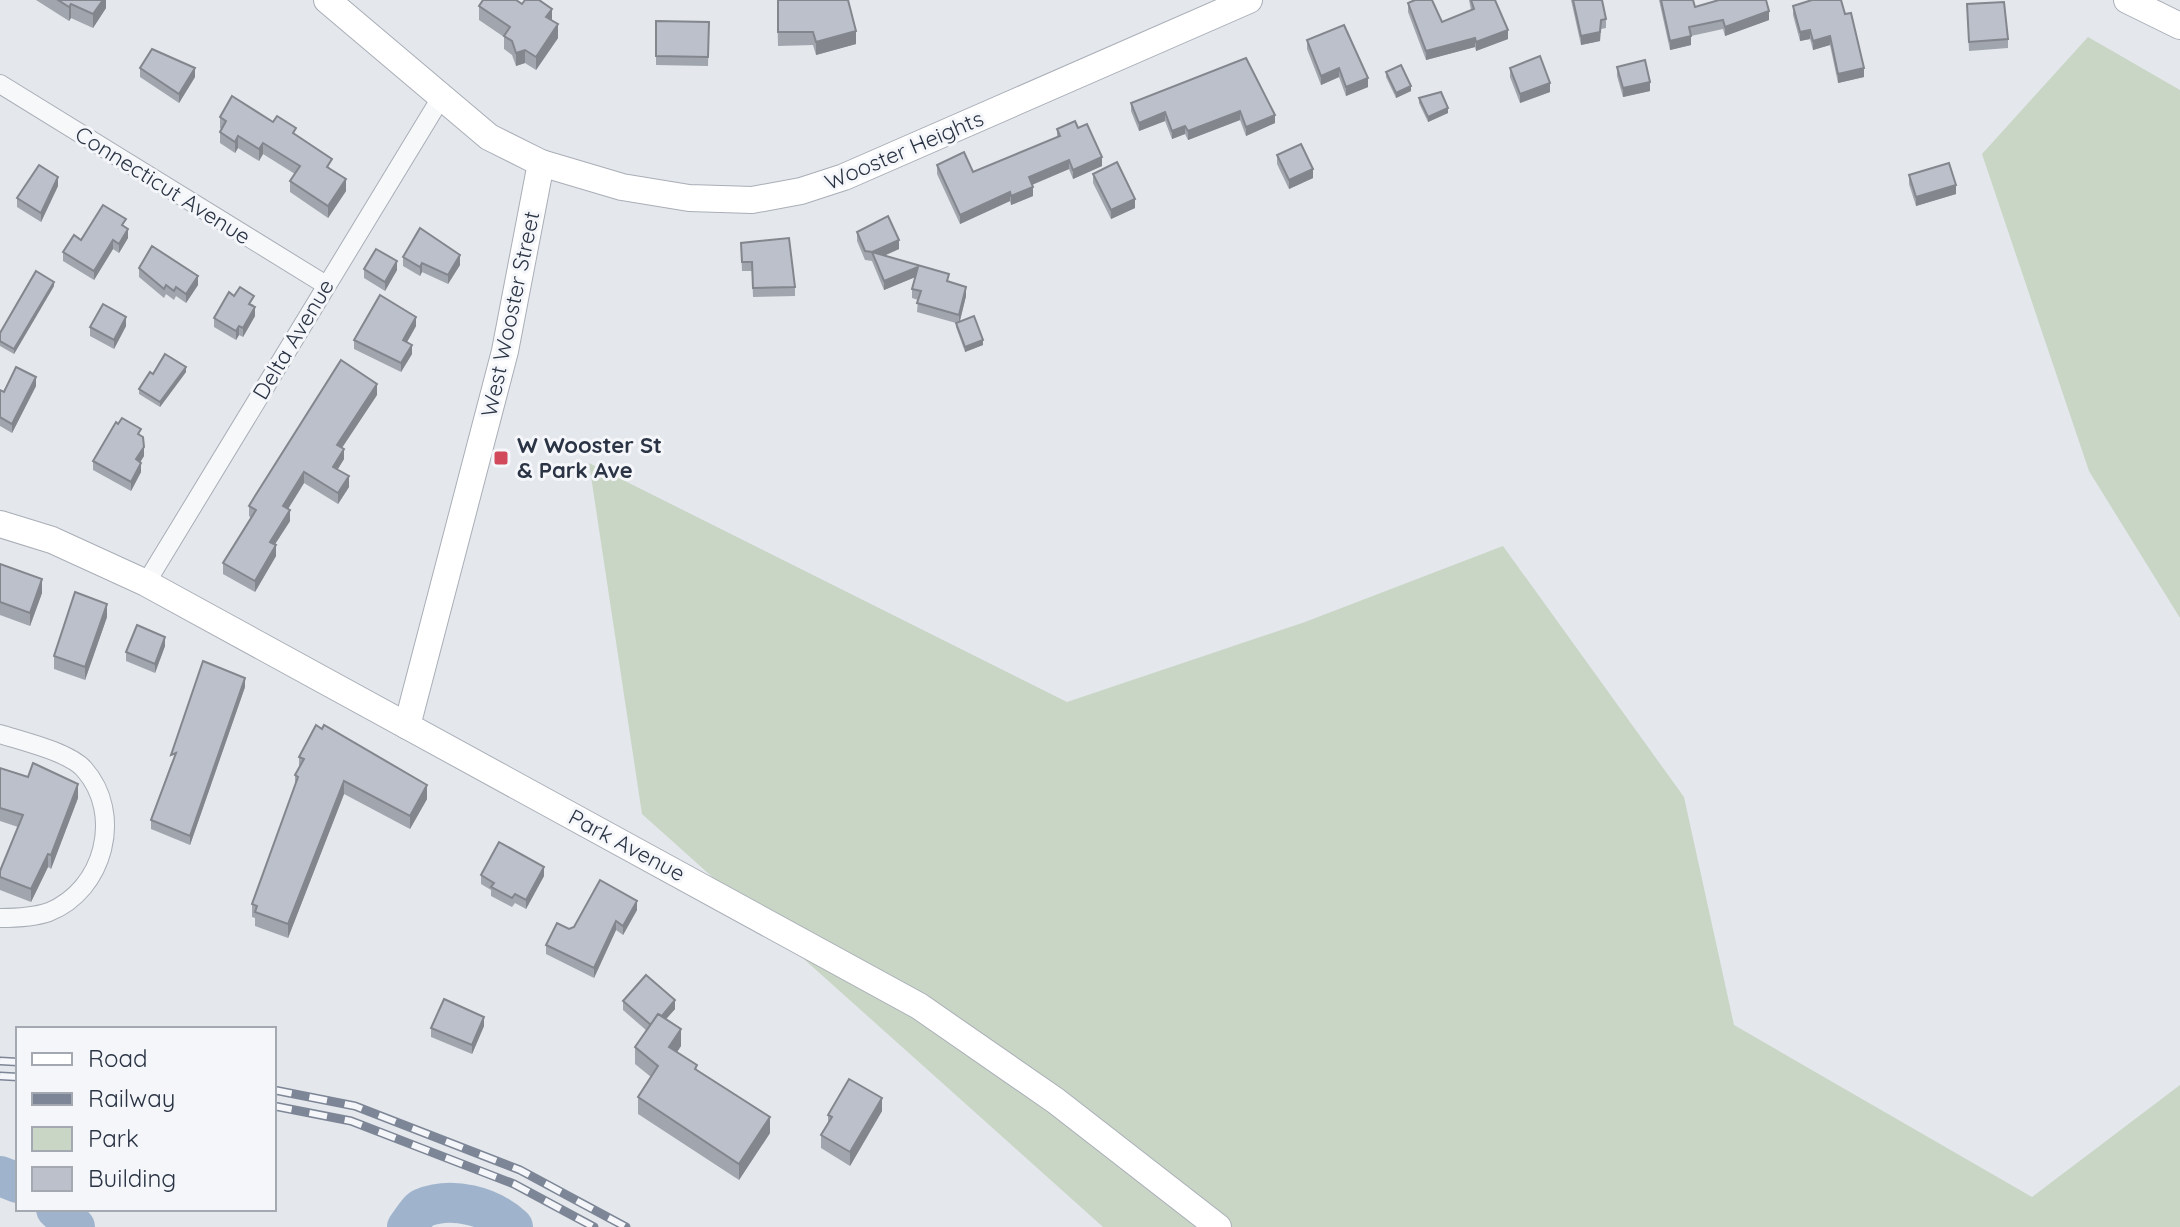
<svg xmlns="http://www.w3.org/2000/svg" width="2180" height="1227" font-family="Quicksand,sans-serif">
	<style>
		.green { fill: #c9d6c5 }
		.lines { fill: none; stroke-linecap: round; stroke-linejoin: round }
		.river { stroke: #9fb4cc; stroke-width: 40 }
		.street-casing { stroke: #a9aeb7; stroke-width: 20 }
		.secondary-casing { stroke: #a9aeb7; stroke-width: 28 }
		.street { stroke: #f7f8fa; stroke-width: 18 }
		.secondary { stroke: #fff; stroke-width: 26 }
		.rail-casing { stroke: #7d8696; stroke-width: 9 }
		.rail { stroke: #f4f6f9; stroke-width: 6; stroke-dasharray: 18; stroke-linecap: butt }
		.wall { fill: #a1a5ae }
		.shaded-wall { fill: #83868d }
		.building { fill: #bbc0ca; stroke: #83868d; stroke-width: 2 }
		.poi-dot { fill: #d1495b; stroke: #f4f6f9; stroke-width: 3 }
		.labels { text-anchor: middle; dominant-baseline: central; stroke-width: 6; stroke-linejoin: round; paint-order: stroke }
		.street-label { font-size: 22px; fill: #2b3445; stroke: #f4f6f9 }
		.poi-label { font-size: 22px; font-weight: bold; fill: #2b3445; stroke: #f4f6f9; text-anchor: start }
	</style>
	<rect width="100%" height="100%" fill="#e4e7ec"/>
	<g class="green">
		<path d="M2088,37l92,53v528l-91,-147 -107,-317z"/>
		<path d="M589,463l478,239 238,-80 198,-76 181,251 50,228 298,172 148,-112v142h-1077l-461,-413z"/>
	</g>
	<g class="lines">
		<g class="river">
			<path d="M0,1176l18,7"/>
			<path d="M56,1209l19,18"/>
			<path d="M407,1227c5,-6 10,-16 16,-19 29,-12 67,-2 90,19"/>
		</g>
		<g class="street-casing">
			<g id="street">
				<path d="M0,84l326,201"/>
				<path d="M146,583l296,-487"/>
				<path d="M0,734c22,7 69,18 84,35 40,45 20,121 -35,143 -14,5 -35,6 -49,6"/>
			</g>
		</g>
		<g class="secondary-casing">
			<g id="secondary">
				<path d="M327,0l162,137 52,26 81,24 67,11 63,2 49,-9 43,-14 405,-177"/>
				<path d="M2127,0l53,26"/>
				<path d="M0,524l52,16 94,43 773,423 137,95 162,126"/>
				<path d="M407,726l98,-375 36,-188"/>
			</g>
		</g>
		<use href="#street" class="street"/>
		<use href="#secondary" class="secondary"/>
		<g class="rail-casing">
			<g id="rail">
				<path d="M0,1061l18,1"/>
				<path d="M0,1076l18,1"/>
				<path d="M274,1090l81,16 165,64 106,57"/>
				<path d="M274,1106l77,15 163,63 80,43"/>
			</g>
		</g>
		<use href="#rail" class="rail"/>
	</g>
	<g class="wall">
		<path d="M36,0h70v8l-13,20 -22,-10 -2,3z"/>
		<path d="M777,0l79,44 -40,11 -3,-10 -35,1z"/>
		<path d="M1469,0h26l13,39 -32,12 -1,-4 -49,13 -18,-48v-9l34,19 29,-12z"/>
		<path d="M1571,0h31l4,19v9l-5,1 -1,12 -19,4z"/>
		<path d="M1659,0h34l2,7 74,13 -44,16 -2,-7 -32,7v9l-21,5z"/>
		<path d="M1812,0l52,77 -26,6 -8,-38 -17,5 -3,-11 -10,2 -7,-26v-9z"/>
		<path d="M1967,4l41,35v9l-39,3z"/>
		<path d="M479,6l73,15 6,17 -22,32 -11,-7 -9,3 -4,-11 -8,-6v-12l-25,-17z"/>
		<path d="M656,21l53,1 -1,44 -52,-1z"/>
		<path d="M1307,40l61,47 -22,9 -7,-19 -18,8 -14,-36z"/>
		<path d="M1246,58l29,65 -29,13 -6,-16 -52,20 -3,-6 -13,5 -7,-18 -26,10 -8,-20v-8z"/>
		<path d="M1617,67l33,24 -27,6 -6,-21z"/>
		<path d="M140,68l55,9 -16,26 -39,-26z"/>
		<path d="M1510,68l40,24 -30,11 -10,-26z"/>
		<path d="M1386,72l25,19 -15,7 -10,-21z"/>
		<path d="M1419,98l29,15 -20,9 -9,-19z"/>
		<path d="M220,117l53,5 23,13 36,35 14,21 -18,27 -38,-26v-11l5,-7 -32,-20 -4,7 -21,-13 -3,5 -15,-10v-11l1,-3 -1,-1z"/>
		<path d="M1078,128l24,38 -29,13 -4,-10 -37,16 1,11 -22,9 -1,-4 -50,23 -23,-50v-9l36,7 84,-35v-8z"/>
		<path d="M1277,155l36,23 -24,11 -12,-25z"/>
		<path d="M1093,174l42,34 -24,11 -18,-36z"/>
		<path d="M1909,175l47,19 -40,12 -7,-22z"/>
		<path d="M58,186l-17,36 -24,-15v-9z"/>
		<path d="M126,228l2,10 -9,15 -6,-4 -19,31 -31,-19v-9l18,-12z"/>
		<path d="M857,232l42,17 -14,6 64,26 17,15 -6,25 23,24 -18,7 -9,-25v-4l-39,-11 1,-12 -6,-2v-9l3,-12 -31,13 -12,-29 -7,-1 -8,-19z"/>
		<path d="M741,243l54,44v9l-42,1 -1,-26h-10z"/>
		<path d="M403,257l57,8 -12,19 -26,-12 -2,4 -17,-10z"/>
		<path d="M139,268l59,17 -12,18 -10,-7 -2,4 -8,-6 -2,4 -25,-21z"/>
		<path d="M364,269l33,1 -12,21 -21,-13z"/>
		<path d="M54,286l-40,68 -14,-8v-13z"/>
		<path d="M234,296l20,9 -1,1 2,10 -12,21 -4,-2 -3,5 -22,-13v-9z"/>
		<path d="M126,326l-12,23 -24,-13v-9z"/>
		<path d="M416,326l-9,16 5,12 -11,18 -47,-23v-9z"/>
		<path d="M186,372l-26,35 -21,-13v-5l14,-15z"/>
		<path d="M36,386l-24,47 -12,-7v-36l4,2z"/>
		<path d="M377,395l-35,53 2,11 -7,11 12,17 -11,17 -34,-21 -16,26 2,12 -15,23 1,12 -21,36 -32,-18v-11l28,-45 -2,-2v-10z"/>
		<path d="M141,436l3,20 -4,6 1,10 -10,19 -38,-21v-9z"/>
		<path d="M0,564l42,29 -12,33 -30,-11z"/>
		<path d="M107,617l-22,63 -31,-11v-13z"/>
		<path d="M165,646l-10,27 -29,-12v-9z"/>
		<path d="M245,687l-55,158 -39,-16v-9l20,-56z"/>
		<path d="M299,757l128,42 -17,30 -66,-35 -56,144 -33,-12v-8l-3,-1v-13l43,-119v-10l4,-8z"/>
		<path d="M0,768l78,30 -27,71 -3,-2 -17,35 -31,-12v-19l18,-44 -18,-6z"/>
		<path d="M481,875l63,1 -18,33 -11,-6 -3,4 -21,-11v-6l-10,-6z"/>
		<path d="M637,910l-14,25 -7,-5 -22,48 -48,-24v-9l23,-16z"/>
		<path d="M623,1001l52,8 -9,10 15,27 -4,6 93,81 -31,47 -101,-66v-17l13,-20 -16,-13v-17l12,-16 -24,-21z"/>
		<path d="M484,1026l-12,28 -41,-17v-9z"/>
		<path d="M882,1111l-32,55 -29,-18v-13l7,-12v-8z"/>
	</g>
	<g class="shaded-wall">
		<path d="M103,0h3v8l-13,20v-14z"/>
		<path d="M71,4v14l-2,3v-14z"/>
		<path d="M552,9v13l-6,-5z"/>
		<path d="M1769,11v9l-44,16v-9z"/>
		<path d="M1601,20l-1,21 -19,4v-9z"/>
		<path d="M558,24v14l-22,32v-13z"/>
		<path d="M1508,30v9l-32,12v-9z"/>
		<path d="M1810,30v9l-10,2v-9z"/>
		<path d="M856,31v13l-40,11v-13z"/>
		<path d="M1691,36v9l-21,5v-9z"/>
		<path d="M1830,36v9l-17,5v-9z"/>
		<path d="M1475,38v9l-49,13v-9z"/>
		<path d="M525,50v13l-9,3v-13z"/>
		<path d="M195,68v9l-16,26v-9z"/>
		<path d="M1339,68v9l-18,8v-9z"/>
		<path d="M1864,68v9l-26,6v-9z"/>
		<path d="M1368,78v9l-22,9v-9z"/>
		<path d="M1650,82v9l-27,6v-9z"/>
		<path d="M1550,83v9l-30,11v-9z"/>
		<path d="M1411,86v5l-15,7v-5z"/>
		<path d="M1448,108v5l-20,9v-5z"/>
		<path d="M1240,111v9l-52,20v-9z"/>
		<path d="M1165,112v9l-26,10v-8z"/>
		<path d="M1275,115v8l-29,13v-9z"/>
		<path d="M1185,126v8l-13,5v-8z"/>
		<path d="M238,136v12l-3,5v-11z"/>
		<path d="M263,143v11l-4,7v-12z"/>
		<path d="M1102,157v9l-29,13v-9z"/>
		<path d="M1069,160v9l-40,17v-9z"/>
		<path d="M1313,169v9l-24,11v-9z"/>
		<path d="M58,177v9l-17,36v-9z"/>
		<path d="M346,179v12l-18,27v-12z"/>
		<path d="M1956,185v9l-40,12v-9z"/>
		<path d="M1033,187v9l-22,9v-9z"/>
		<path d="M1010,192v9l-50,23v-9z"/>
		<path d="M1135,199v9l-24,11v-9z"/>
		<path d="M128,229v9l-9,15v-9z"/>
		<path d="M113,240v9l-19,31v-9z"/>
		<path d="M899,240v9l-24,11 -3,-8z"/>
		<path d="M460,255v10l-12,19v-9z"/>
		<path d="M397,261v9l-12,21v-9z"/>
		<path d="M422,263v9l-2,4v-9z"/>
		<path d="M918,267v9l-34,14v-9z"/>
		<path d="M198,276v9l-12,18v-9z"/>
		<path d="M54,282v4l-40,68v-5z"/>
		<path d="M966,287v9l-7,28v-9z"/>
		<path d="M255,307v9l-12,21v-9z"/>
		<path d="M126,317v9l-12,23v-9z"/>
		<path d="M416,317v9l-13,23v-9z"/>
		<path d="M239,326v9l-3,5v-9z"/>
		<path d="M983,340v5l-18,7v-5z"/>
		<path d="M412,345v9l-11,18v-9z"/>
		<path d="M186,367v5l-26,35v-5z"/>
		<path d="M36,377v9l-24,47v-9z"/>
		<path d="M377,384v11l-40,60v-10z"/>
		<path d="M144,447v9l-8,13v-10z"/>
		<path d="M344,449v10l-11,18v-10z"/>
		<path d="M141,463v9l-10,19v-9z"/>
		<path d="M304,472v11l-21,34v-11z"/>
		<path d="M349,476v11l-11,17v-11z"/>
		<path d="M290,510v11l-20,31v-10z"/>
		<path d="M276,545v11l-21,36v-11z"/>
		<path d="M42,579v14l-12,33v-13z"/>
		<path d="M107,604v13l-22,63v-13z"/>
		<path d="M165,637v9l-10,27v-9z"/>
		<path d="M245,678v9l-55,158v-9z"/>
		<path d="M344,781v13l-56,144v-14z"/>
		<path d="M78,784v14l-27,71v-14z"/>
		<path d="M427,785v14l-17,30v-13z"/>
		<path d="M48,854v13l-17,35v-13z"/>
		<path d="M544,867v9l-18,33v-9z"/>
		<path d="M637,901v9l-14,25v-9z"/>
		<path d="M616,921v9l-22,48v-10z"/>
		<path d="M675,1000v9l-23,26v-9z"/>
		<path d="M484,1017v9l-12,28v-9z"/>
		<path d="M681,1029v17l-12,18v-17z"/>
		<path d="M882,1098v13l-32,55v-14z"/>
		<path d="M770,1117v16l-31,47v-16z"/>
	</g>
	<g class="building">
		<path d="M58,0h45l-10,14 -22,-10 -2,3z"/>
		<path d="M483,0h33l6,4 3,-4h14l13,9 -6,8 12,7 -22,33 -11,-7 -9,3 -4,-12 -8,-5 6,-9 -31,-21z"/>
		<path d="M778,0h70l8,31 -40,11 -3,-10h-35z"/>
		<path d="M1415,0h17l10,22 32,-13 -3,-9h24l13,30 -32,12 -1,-4 -49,13 -18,-48z"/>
		<path d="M1573,0h29l4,19 -5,1 -1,12 -19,4z"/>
		<path d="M1661,0h32l2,7 24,-7h47l3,11 -44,16 -2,-7 -34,7 2,9 -21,5z"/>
		<path d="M1812,0h29l4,14 6,-1 13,55 -26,6 -8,-38 -17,5 -3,-11 -10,2 -7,-26z"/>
		<path d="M2004,2l4,37 -39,3 -2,-38z"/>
		<path d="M656,21l53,1 -1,35 -52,-1z"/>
		<path d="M1344,25l24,53 -22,9 -7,-19 -18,8 -14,-36z"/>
		<path d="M152,49l43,19 -16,26 -39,-26z"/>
		<path d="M1540,56l10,27 -30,11 -10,-26z"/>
		<path d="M1246,58l29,57 -29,12 -6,-16 -52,20 -3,-5 -13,5 -7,-19 -26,11 -8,-20z"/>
		<path d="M1645,60l5,22 -27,6 -6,-21z"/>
		<path d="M1401,65l10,21 -15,7 -10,-21z"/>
		<path d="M1441,92l7,16 -20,9 -9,-19z"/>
		<path d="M232,96l41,26 4,-6 19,12 -3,5 39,26 -5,8 19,12 -18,27 -38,-25 10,-15 -37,-23 -4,6 -21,-13 -3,6 -15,-10 6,-11 -6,-4z"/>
		<path d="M1075,121l3,7 9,-4 15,33 -29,13 -4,-10 -40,17 4,10 -22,9 -1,-4 -50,23 -23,-50 27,-13 9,20 87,-36 -3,-7z"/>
		<path d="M1301,144l12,25 -24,11 -12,-25z"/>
		<path d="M1117,162l18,37 -24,11 -18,-36z"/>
		<path d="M1949,163l7,22 -40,12 -7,-22z"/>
		<path d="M39,165l19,12 -17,36 -24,-15z"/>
		<path d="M103,205l23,14 -4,6 6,4 -9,15 -6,-4 -19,31 -31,-19 11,-17 7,5z"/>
		<path d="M888,216l11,24 -27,12 77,22 -2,7 19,6 -7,28 -42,-12 4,-12 -9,-2 6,-22 -34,14 -12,-29 -7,-1 -8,-19z"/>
		<path d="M420,228l40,27 -12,20 -26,-12 -2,4 -17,-10z"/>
		<path d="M789,238l6,49 -42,1 -1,-26h-10l-1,-19z"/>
		<path d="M152,246l46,30 -12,18 -10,-7 -2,4 -8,-6 -2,4 -25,-21z"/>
		<path d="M376,249l21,12 -12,21 -21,-13z"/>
		<path d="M36,271l18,11 -40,67 -14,-8v-8z"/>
		<path d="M240,287l14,9 -5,8 6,3 -12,21 -4,-2 -3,5 -22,-13 15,-26 5,4z"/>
		<path d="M380,295l36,22 -13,23 9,5 -11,18 -47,-23z"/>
		<path d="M103,304l23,13 -12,23 -24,-13z"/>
		<path d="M974,316l9,24 -18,7 -9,-24z"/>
		<path d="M165,354l21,13 -26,35 -21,-13 11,-17 3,2z"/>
		<path d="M341,360l36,24 -40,61 7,4 -11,18 16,9 -11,17 -34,-21 -21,34 7,4 -20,32 6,3 -21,36 -32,-18 33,-53 -7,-4 6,-10z"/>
		<path d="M16,367l20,10 -24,47 -12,-7v-27l4,2z"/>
		<path d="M122,418l19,11 -3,5 5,3 1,10 -8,12 5,4 -10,19 -38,-21 23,-39 2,2z"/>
		<path d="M0,564l42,15 -12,34 -30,-11z"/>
		<path d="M75,592l32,12 -22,63 -31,-11z"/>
		<path d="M137,625l28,12 -10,27 -29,-12z"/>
		<path d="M203,661l42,17 -55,158 -39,-16 25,-67 -5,2z"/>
		<path d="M316,725l6,4 2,-4 103,60 -17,31 -66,-35 -56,143 -33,-12 2,-6 -5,-2 46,-127 -3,-2 9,-16 -5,-2z"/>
		<path d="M33,763l45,21 -27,71 -3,-1 -17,35 -31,-12v-6l23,-56 -23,-7v-40l28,9z"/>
		<path d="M499,842l45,25 -18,33 -11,-6 -3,4 -21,-11 3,-4 -13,-8z"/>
		<path d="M600,880l37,21 -14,25 -7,-5 -22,47 -48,-23 11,-22 12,6 5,-2z"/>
		<path d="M646,975l29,25 -13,16 -4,-2 -7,11 -28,-24z"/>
		<path d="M444,999l40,18 -12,28 -41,-17z"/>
		<path d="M658,1014l23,15 -12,18 28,18 -2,4 75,48 -31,47 -101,-67 20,-31 -23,-19z"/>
		<path d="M849,1079l33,19 -32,54 -29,-17 11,-18 -4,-2z"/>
	</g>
	<rect class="poi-dot" x="493" y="450" width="16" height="16" rx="4"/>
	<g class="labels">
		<g class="street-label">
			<text transform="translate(904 150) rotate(-23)">Wooster Heights</text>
			<text transform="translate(163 185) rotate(32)">Connecticut Avenue</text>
			<text transform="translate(510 314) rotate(-78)">West Wooster Street</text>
			<text transform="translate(293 339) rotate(-59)">Delta Avenue</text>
			<text transform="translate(627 845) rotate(28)">Park Avenue</text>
		</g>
		<g class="poi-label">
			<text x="517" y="445">W Wooster St<tspan x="517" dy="25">&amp; Park Ave</tspan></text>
		</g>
	</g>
	<rect x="16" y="1027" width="260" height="184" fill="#f4f6f9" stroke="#a4a8b1" stroke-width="2"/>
	<rect x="32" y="1053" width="40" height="12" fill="#ffffff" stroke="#a4a8b1" stroke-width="2"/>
	<text x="88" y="1067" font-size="24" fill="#2b3445">Road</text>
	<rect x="32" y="1093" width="40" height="12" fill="#7d8696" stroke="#a4a8b1" stroke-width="2"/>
	<text x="88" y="1107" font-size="24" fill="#2b3445">Railway</text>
	<rect x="32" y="1127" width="40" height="24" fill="#c9d6c5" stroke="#a4a8b1" stroke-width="2"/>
	<text x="88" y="1147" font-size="24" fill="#2b3445">Park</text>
	<rect x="32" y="1167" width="40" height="24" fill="#bbc0ca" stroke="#a4a8b1" stroke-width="2"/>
	<text x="88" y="1187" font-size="24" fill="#2b3445">Building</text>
</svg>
